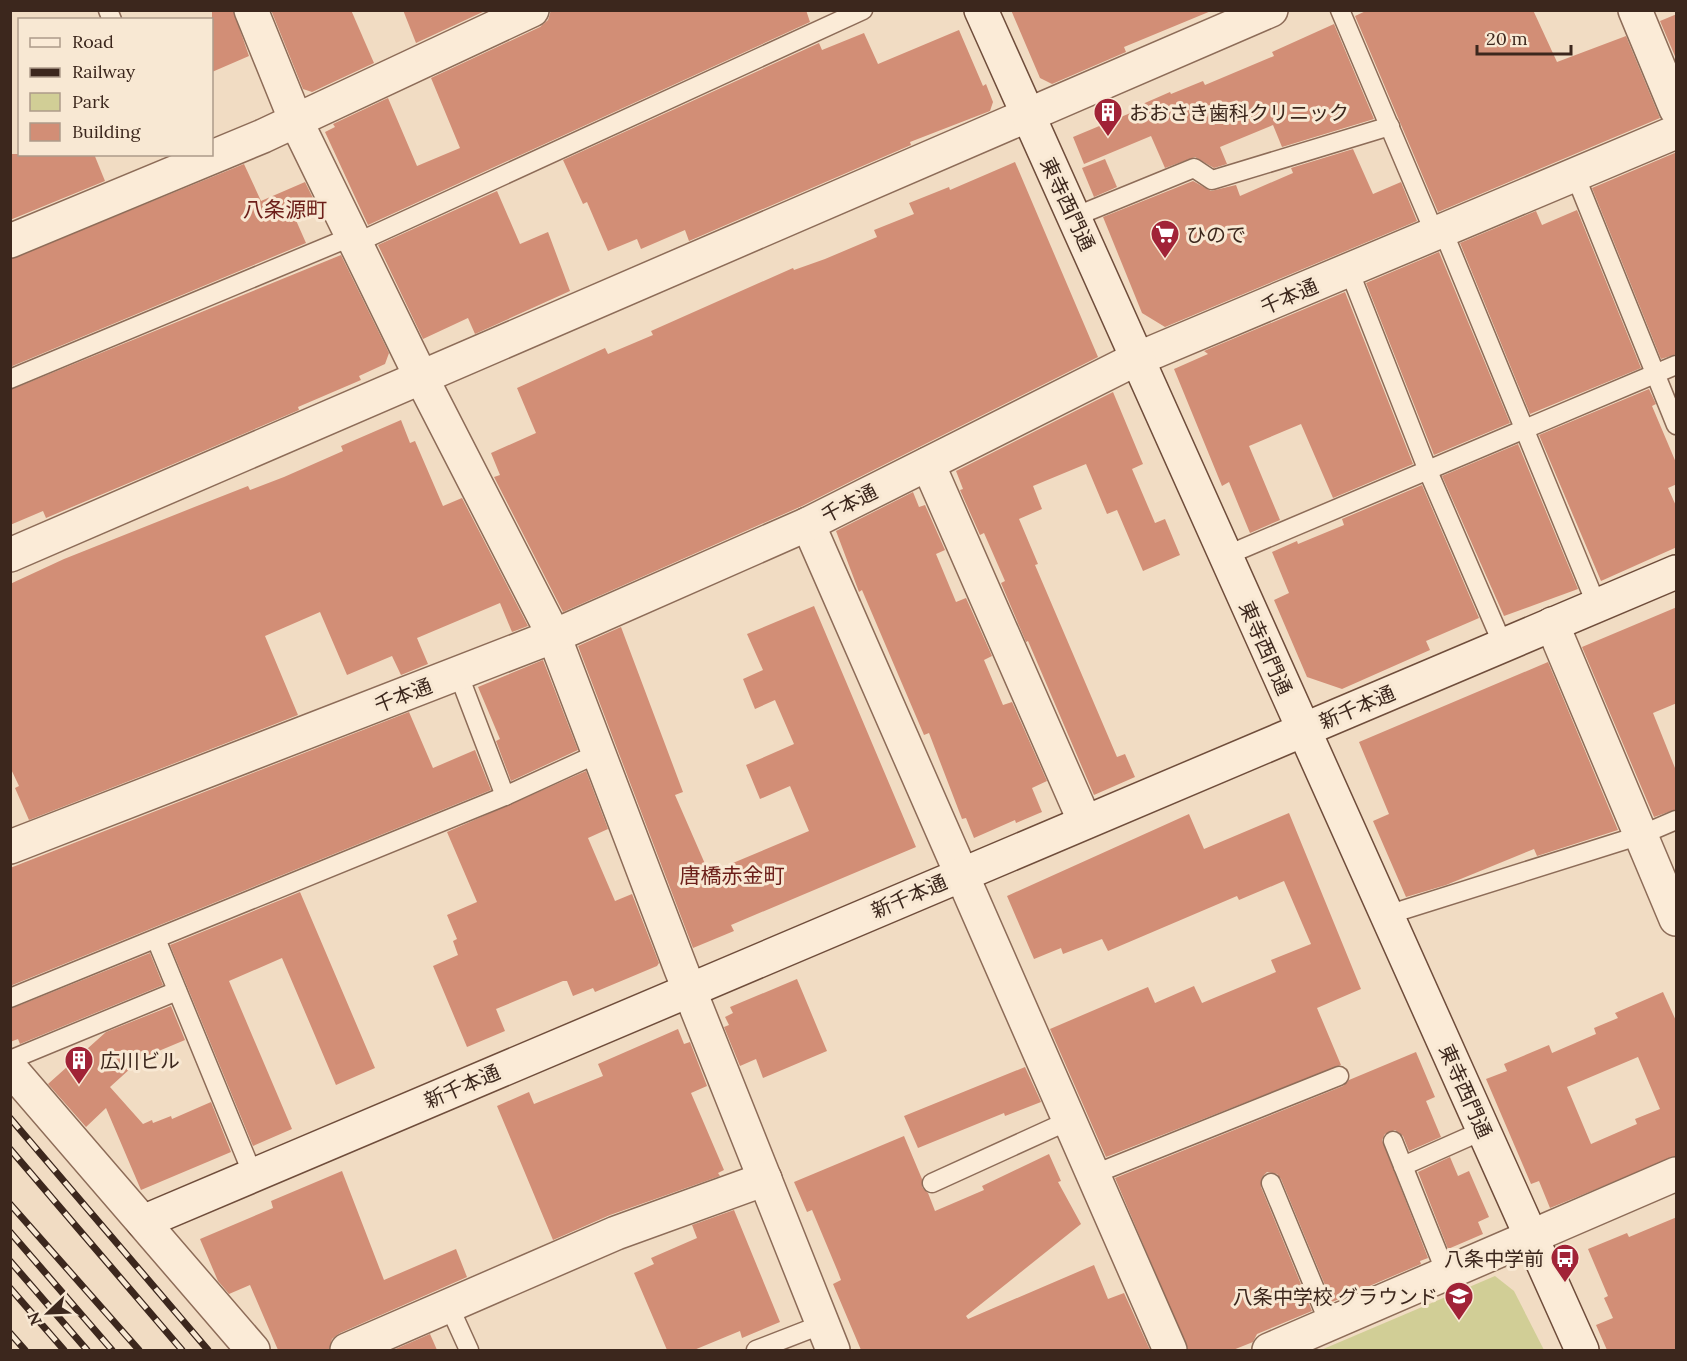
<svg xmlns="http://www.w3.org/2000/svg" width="1687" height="1361" font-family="Lora,'Noto Sans JP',serif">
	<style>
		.green { fill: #d1ce96 }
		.building { fill: #d28e76; fill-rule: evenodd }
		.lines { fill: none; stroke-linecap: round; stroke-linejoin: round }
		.lane-casing { stroke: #8d6c58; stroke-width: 21 }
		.street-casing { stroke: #8d6c58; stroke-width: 36 }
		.secondary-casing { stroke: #6f4d3b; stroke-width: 36 }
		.lane { stroke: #fbebd7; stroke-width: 18 }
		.street { stroke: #fbebd7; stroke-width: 33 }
		.secondary { stroke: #fbebd7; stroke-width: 33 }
		.rail-casing { stroke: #3c271d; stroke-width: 7 }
		.rail { stroke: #f8e8d3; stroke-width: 4.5; stroke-dasharray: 14; stroke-linecap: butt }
		.labels { text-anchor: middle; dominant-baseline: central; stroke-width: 6; stroke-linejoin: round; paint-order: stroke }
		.poi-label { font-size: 20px; fill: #3c271d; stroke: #f8e8d3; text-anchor: start }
		.street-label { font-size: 20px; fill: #3c271d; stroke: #f8e8d3 }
		.neighbourhood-label { font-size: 21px; fill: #6c1e19; stroke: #f8e8d3 }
	</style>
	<rect width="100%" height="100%" fill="#f1dcc3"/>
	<path class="green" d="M1495,1276l19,15 30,59h-223z"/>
	<g class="building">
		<path d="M212,10h21l16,46 -37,16z"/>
		<path d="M271,10h80l23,53 -62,29 -9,-3z"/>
		<path d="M403,10h84l-71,33z"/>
		<path d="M551,10h255l4,12 -442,203 -43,-93 10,-5 -2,-3 55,-26 29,68 43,-18 -29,-70 109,-51 8,-7z"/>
		<path d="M1011,10h200v1l-87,36 2,5 -74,32 -12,-6z"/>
		<path d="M1368,10h165l24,52 69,-26 34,82 -222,94 -83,-196z"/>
		<path d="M1677,14v47l-17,-40z"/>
		<path d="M1334,24l40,95 -92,28 -9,-22 -53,22 7,17 -13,4 -19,-11 -30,11 -14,-32 -67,28 -11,-27 67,-28 -2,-3 32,-14 1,2 32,-13 2,4 69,-29 -2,-4z"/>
		<path d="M959,30l24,56 3,-2 7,18 -3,9 -80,31 1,3 -222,96 -4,-11 -44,19 -4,-10 -29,12 -21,-49 -4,2 -20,-44 256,-117 3,7 42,-17 14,31z"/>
		<path d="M1353,149l20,45 28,-12 16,39 -252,106 -23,-14 -39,-96 90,-36 18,10 25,-6 4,11 53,-23 -2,-5z"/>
		<path d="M1677,152v202l-16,5 -69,-171z"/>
		<path d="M10,154h84l11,27 -95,39z"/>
		<path d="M1105,159l12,28 -23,10 -12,-29z"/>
		<path d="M1015,162l83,195 -296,149 -239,106 -69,-135 6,-2 -9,-22 45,-20 -19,-45 88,-40 3,6 45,-19 -2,-4 142,-63 1,2 31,-11 52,-22 -3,-7 40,-16 -5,-11 40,-16 1,3z"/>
		<path d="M244,164l17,37 44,-19 13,26 -23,10 11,25 -296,124v-108z"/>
		<path d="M497,191l23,53 28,-12 22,59 -95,43 -7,-16 -45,21 -45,-94z"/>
		<path d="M1577,210l64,158 -111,46 -70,-171 76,-32 6,14z"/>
		<path d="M1439,252l71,171 -76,32 -68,-172z"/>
		<path d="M341,255l48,98 -4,11 -26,12 2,4 -63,27 1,3 -149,64 -104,44 -3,-7 -33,14v-135z"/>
		<path d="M1345,292l68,172 -80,34 -32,-74 -52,22 31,74 -30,13 -21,-51 -7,4 -48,-117 34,-15 -4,-3z"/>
		<path d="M1649,389l7,15 -4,2 25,59v19l-9,4 9,20v39l-76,34 -62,-146z"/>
		<path d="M1113,392l30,72 -11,5 23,54 10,-4 15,36 -37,16 -26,-61 -10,4 -21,-50 -53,22 9,23 -23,10 19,45 -3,1 82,192 8,-3 10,23 -41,18 -66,-154 -2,1 -25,-59 4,-2 -21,-48 -4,2 -20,-45 3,-1 -7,-18z"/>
		<path d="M401,420l9,23 5,-2 28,65 19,-8 66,128 -16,6 -12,-29 -83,35 11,26 -27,11 -9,-19 -45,19 -27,-63 -55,24 33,79 -269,105 -14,-32 4,-2 -9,-19v-183l54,-25 133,-53 51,-20 2,4 34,-13 59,-26 -2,-5z"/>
		<path d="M1518,444l60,145 -74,27 -62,-140z"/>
		<path d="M1422,485l57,133 -53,23 4,9 -88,39 -35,-12 -33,-77 15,-7 -17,-41 25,-11 1,3 46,-19 -2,-6z"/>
		<path d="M913,492l6,15 6,-2 20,45 -9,4 20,48 10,-4 26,58 -8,4 19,45 9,-3 35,79 -15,7 10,24 -26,11 -1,-3 -41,18 -8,-20 -4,1 -33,-86 -5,2 -62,-145 -3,2 -23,-61z"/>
		<path d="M814,606l102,241 -185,78 3,6 -41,17 -115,-302 43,-19 62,165 -8,3 34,78 100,-42 -19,-45 -30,13 -14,-34 48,-21 -19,-44 -20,9 -12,-30 20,-9 -16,-36z"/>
		<path d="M1677,607v96l-24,10 24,60v36l-23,8 -72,-170z"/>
		<path d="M543,660l35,90 -67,31 -15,-40 4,-2 -22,-52z"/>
		<path d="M1548,662l70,168 -81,26 -3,-7 -88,36 -40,12 -33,-76 16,-7 -30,-72z"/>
		<path d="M409,712l24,56 42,-18 16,40 -481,196v-118z"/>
		<path d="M586,771l22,58 -20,9 27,63 17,-7 27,69 -2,3 -62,26 -2,-4 -20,8 -6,-15h-4l-67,28 9,22 -38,16 -34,-81 25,-11 -5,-14 4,-2 -10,-24 30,-13 -30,-70z"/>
		<path d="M1289,813l72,176 -44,19 24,57 -235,92 -56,-128 98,-42 7,16 39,-17 8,17 74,-31 -5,-12 40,-16 -27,-63 -45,19 -2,-4 -129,55 -6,-12 -39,15 -2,-6 -27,11 -27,-63 182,-82 15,35z"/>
		<path d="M300,892l75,176 -39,17 -54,-127 -53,23 63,148 -39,17 -83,-201z"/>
		<path d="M150,953l13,32 -143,59 -2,-5 -8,3v-33z"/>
		<path d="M797,979l30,72 -64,27 -7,-19 -16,7 -16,-39 5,-2 -4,-8 8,-4 -3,-6z"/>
		<path d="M1663,992l14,31v133l-127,52 -11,-27 -8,3 -45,-105 21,-8 -3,-7 45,-19 3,8 44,-19 -2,-6 24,-10 -3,-5zM1638,1057l22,52 -25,10 2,5 -46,20 -24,-57z"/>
		<path d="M171,1006l14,34 -43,18 -32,29 33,37 9,-4 1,3 18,-7 1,3 39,-17 20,50 -90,38 -35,-82 -20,19 -38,-43 58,-52z"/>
		<path d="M678,1029l6,15 6,-2 17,44 -16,7 33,77 -6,3 2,3 -110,39 -57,25 -56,-134 32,-14 5,12 69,-28 -5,-12z"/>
		<path d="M1416,1052l19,45 -9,4 15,36 -32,14 -6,-15 -8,-6 -10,4 -3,6 46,118 -8,3 1,3 -89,38 -51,-123 -4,-5 -10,-2 -5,5 -1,10 51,124 -55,23 -4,8 -20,8h-45l-73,-172 228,-92 6,-6z"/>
		<path d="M1025,1067l16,35 -36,14 -1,-3 -86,35 -14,-32z"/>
		<path d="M904,1136l18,43v8l6,6 7,18 49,-21 -2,-4 67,-32 12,27 -3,1 23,42 -115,92 2,3 126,-54 14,34 16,-6 26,57h-289l-28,-66 8,-4 -3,-8 -26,-62 -5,2 -13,-30z"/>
		<path d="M1450,1157l8,19 11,-5 20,46 -11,5 5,12 -35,15 -30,-77z"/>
		<path d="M342,1171l42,109 72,-31 11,28 -127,56 -8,6 -3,11h-51l-28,-65 -21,9 -11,-13 -18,-42 73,-31 -2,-7z"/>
		<path d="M734,1210l46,112 -38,16 -2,-7 -46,19h-27l-33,-77 20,-9 -3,-6 46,-20 -5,-13z"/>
		<path d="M1677,1217v133h-70l-11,-25 17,-7 -9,-20 4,-2 -20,-47 39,-16 2,4z"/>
		<path d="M430,1334l7,16h-44z"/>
	</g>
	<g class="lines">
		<g class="lane-casing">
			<g id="lane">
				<path d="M108,10l4,10"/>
				<path d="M1340,10l95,224"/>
				<path d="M1575,175l101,250"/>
				<path d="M1074,217l120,-49 18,12 178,-54"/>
				<path d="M1443,231l154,375"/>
				<path d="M356,243l507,-233"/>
				<path d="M1349,270l79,201 75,174"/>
				<path d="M10,379l343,-143"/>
				<path d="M1225,556l451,-191"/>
				<path d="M458,673l47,123"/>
				<path d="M1387,915l254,-80 35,-15"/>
				<path d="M156,939l97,236"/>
				<path d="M10,998l495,-202 94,-43"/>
				<path d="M10,1060l167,-69"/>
				<path d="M1393,1141l53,132"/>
				<path d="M1403,1166l81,-36"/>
				<path d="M1092,1175l247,-99"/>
				<path d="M932,1183l136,-62"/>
				<path d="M1271,1183l58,140"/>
				<path d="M449,1306l20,44"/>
				<path d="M756,1350l67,-26"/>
			</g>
		</g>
		<g class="street-casing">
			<g id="street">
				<path d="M251,10l45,111 125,256 133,259 127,333 152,381"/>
				<path d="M1635,10l41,99"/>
				<path d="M10,241l253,-105 269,-126"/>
				<path d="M928,464l157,358"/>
				<path d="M808,524l362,826"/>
				<path d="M10,555l1261,-545"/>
				<path d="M1552,624l124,295"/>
				<path d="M10,847l544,-211 254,-112 322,-162 546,-230"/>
				<path d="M10,1068l243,282"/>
				<path d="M347,1350l269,-117 149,-54"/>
				<path d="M1269,1350l407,-176"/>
			</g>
		</g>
		<g class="secondary-casing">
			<g id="secondary">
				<path d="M981,10l601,1340"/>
				<path d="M143,1222l1533,-650"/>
			</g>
		</g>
		<use href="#lane" class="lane"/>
		<use href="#street" class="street"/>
		<use href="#secondary" class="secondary"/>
		<g class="rail-casing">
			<g id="rail">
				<path d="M10,1118l198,232"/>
				<path d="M10,1149l172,201"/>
				<path d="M10,1204l129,146"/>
				<path d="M10,1232l102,118"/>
				<path d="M10,1261l77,89"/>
				<path d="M10,1288l54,62"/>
				<path d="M10,1333l15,17"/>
			</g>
		</g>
		<use href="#rail" class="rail"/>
	</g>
	<defs>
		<g id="building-pin" transform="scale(1.5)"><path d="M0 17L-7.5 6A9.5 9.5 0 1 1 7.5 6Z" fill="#a12337" stroke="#f8e8d3"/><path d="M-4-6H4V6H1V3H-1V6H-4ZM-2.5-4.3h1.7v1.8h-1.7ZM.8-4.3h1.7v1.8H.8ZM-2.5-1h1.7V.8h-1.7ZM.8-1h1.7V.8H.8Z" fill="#fff"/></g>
		<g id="supermarket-pin" transform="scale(1.5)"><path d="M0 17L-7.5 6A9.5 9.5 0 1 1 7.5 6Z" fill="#a12337" stroke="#f8e8d3"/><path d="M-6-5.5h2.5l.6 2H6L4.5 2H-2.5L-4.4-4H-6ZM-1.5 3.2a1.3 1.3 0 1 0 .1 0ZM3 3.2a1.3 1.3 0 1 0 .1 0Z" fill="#fff"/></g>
		<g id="bus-pin" transform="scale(1.5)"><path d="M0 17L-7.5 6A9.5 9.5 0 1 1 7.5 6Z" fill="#a12337" stroke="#f8e8d3"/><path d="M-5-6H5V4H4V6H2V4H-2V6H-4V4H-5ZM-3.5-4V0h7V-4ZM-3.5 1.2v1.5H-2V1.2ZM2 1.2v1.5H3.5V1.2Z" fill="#fff"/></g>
		<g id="school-pin" transform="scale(1.5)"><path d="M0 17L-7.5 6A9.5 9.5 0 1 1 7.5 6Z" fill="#a12337" stroke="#f8e8d3"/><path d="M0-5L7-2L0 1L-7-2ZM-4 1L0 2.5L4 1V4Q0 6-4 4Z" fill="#fff"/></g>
	</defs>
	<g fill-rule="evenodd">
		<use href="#building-pin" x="1108" y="112"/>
		<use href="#supermarket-pin" x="1165" y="234"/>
		<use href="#building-pin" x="79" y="1060"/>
		<use href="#bus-pin" x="1565" y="1258"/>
		<use href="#school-pin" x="1459" y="1296"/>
	</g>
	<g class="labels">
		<g class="poi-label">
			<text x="1129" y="112">おおさき歯科クリニック</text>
			<text x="1186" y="234">ひので</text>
			<text x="100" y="1060">広川ビル</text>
			<text x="1544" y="1258" text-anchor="end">八条中学前</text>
			<text x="1438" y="1296" text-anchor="end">八条中学校 グラウンド</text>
		</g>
		<g class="street-label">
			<text transform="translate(1068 204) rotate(65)">東寺西門通</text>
			<text transform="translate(1289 296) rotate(-23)">千本通</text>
			<text transform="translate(849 503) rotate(-27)">千本通</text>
			<text transform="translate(1266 648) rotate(66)">東寺西門通</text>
			<text transform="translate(403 695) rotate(-21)">千本通</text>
			<text transform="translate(1357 707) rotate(-23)">新千本通</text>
			<text transform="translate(909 896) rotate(-23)">新千本通</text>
			<text transform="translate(462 1086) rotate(-23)">新千本通</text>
			<text transform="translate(1466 1091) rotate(66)">東寺西門通</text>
		</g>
		<g class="neighbourhood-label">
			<text x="285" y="209">八条源町</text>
			<text x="732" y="875">唐橋赤金町</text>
		</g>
	</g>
	<rect width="1687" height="1361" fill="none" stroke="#3c271d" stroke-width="24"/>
	<rect x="18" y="18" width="195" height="138" fill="#f8e8d3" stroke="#ad9b8a" stroke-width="1.5"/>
	<rect x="30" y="38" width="30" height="9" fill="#fbebd7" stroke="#ad9b8a" stroke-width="1.5"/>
	<text x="72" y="48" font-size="18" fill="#3c271d">Road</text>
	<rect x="30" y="68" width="30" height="9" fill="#3c271d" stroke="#ad9b8a" stroke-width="1.5"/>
	<text x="72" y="78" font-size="18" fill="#3c271d">Railway</text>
	<rect x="30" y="93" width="30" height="18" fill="#d1ce96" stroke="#ad9b8a" stroke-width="1.5"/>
	<text x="72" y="108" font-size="18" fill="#3c271d">Park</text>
	<rect x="30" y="123" width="30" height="18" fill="#d28e76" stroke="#ad9b8a" stroke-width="1.5"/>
	<text x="72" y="138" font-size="18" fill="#3c271d">Building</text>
	<g transform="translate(48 1313) rotate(247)" stroke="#f8e8d3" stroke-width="4.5" paint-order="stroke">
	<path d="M0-4.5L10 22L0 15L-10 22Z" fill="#3c271d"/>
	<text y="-9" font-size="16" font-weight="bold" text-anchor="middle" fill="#3c271d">N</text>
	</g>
	<path d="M1477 45v9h94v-9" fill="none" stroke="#3c271d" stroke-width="3"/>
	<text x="1486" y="45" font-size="18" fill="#3c271d" stroke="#f8e8d3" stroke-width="4.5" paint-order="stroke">20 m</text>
</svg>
